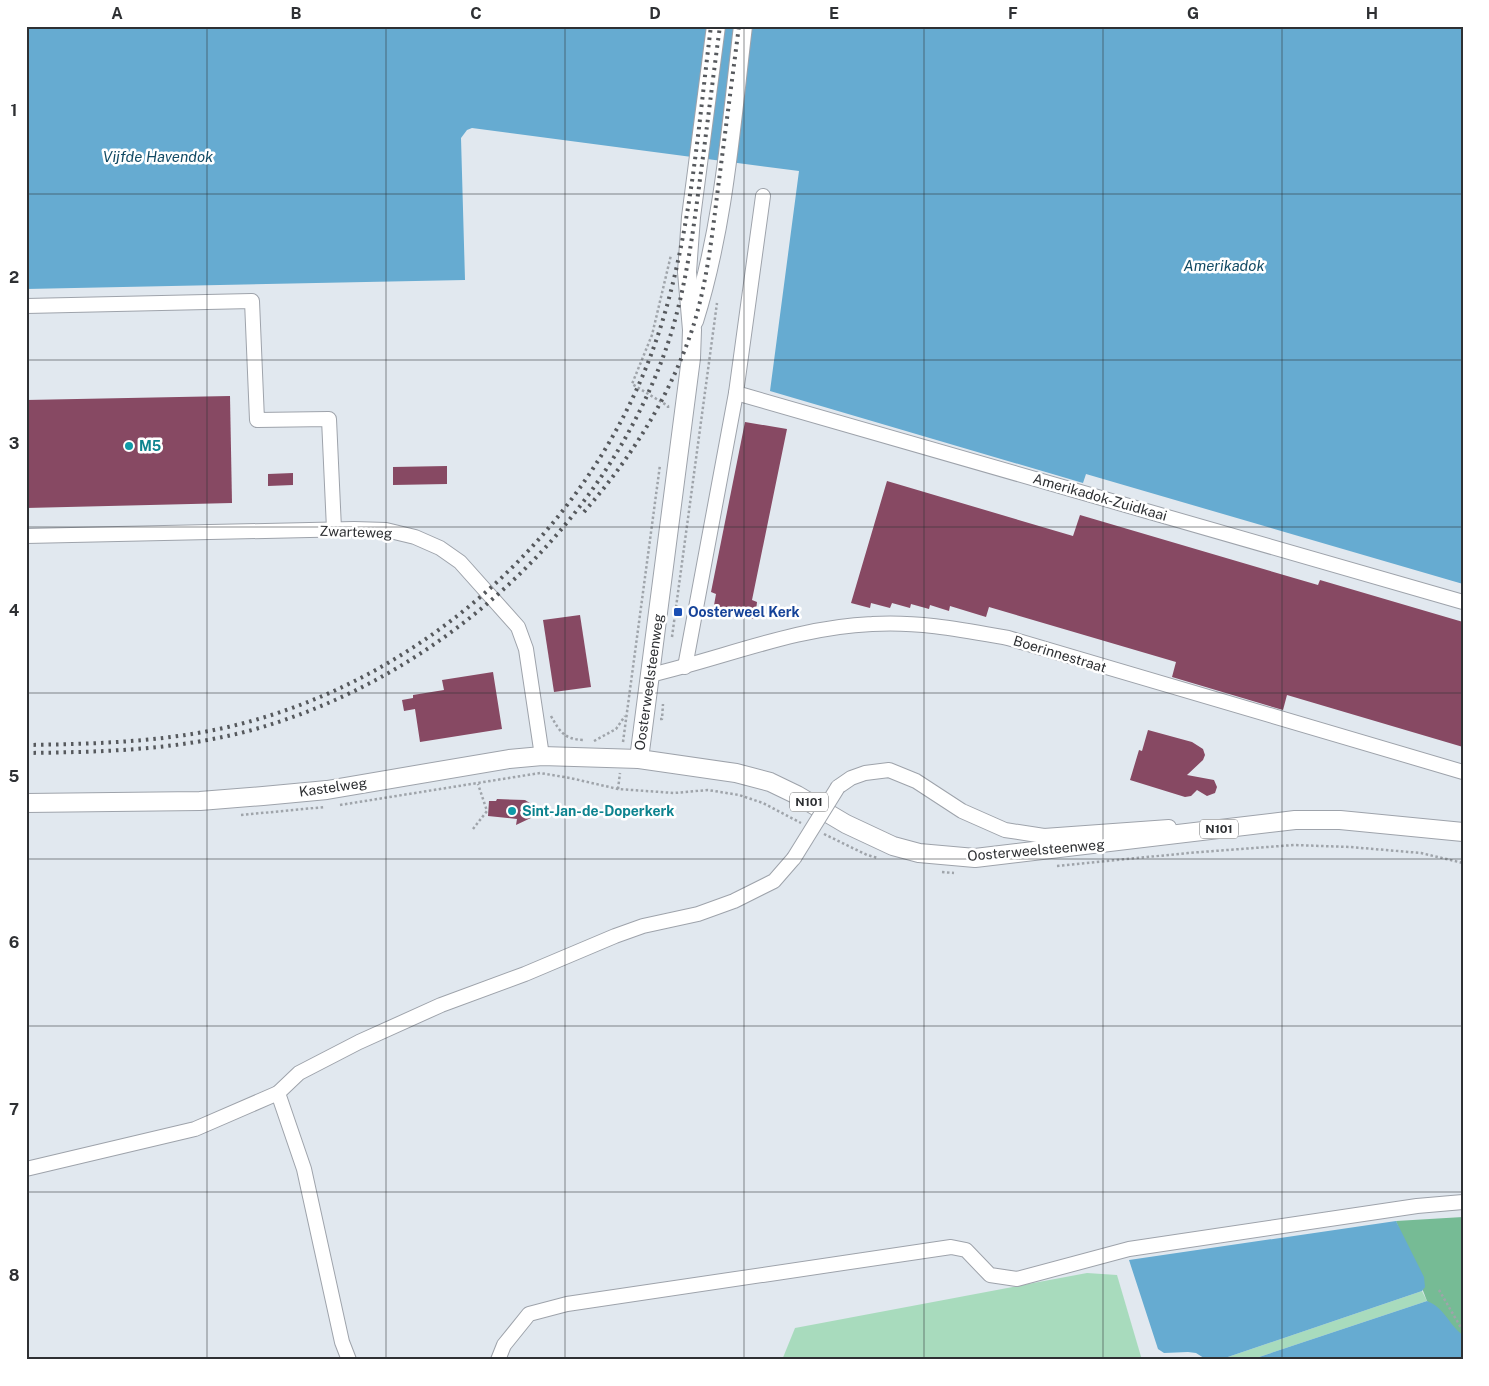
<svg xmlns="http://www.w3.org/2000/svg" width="1489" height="1386" font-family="'Public Sans',sans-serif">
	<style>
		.green { fill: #a8dbbd }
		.forest { fill: #76bb95 }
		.water { fill: #66abd1 }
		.building { fill: #874963 }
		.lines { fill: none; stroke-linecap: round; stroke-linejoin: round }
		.minor-casing { stroke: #9ea3ab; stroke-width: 16 }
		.major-casing { stroke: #9ea3ab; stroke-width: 20 }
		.path { stroke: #9fa4aa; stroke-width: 2.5; stroke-dasharray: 2.5 2.5; stroke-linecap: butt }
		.minor { stroke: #fff; stroke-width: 14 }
		.major { stroke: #fff; stroke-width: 18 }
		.rail { stroke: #56595d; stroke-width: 4; stroke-dasharray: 2.5 5; stroke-linecap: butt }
		.minor-bridge-casing { stroke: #9ea3ab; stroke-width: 16; stroke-linecap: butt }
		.minor-bridge { stroke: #fff; stroke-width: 14 }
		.grid { fill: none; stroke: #2e3033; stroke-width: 1; stroke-opacity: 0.55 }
		.culture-dot { fill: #0f9aa8; stroke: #fff; stroke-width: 2 }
		.transit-dot { fill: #1a4fb4; stroke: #fff; stroke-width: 2 }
		.labels { text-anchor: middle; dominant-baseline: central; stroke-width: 5; stroke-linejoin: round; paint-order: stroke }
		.shield { fill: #fff; stroke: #6d6e70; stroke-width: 1 }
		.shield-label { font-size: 12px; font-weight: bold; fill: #2e3033 }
		.culture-label { font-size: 14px; font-weight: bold; fill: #0d838f; stroke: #fff; text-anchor: start }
		.street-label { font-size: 14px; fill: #2e3033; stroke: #fff }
		.transit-label { font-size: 14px; font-weight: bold; fill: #164399; stroke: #fff; text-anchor: start }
		.water-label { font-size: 15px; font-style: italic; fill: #114a64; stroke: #fff }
		.neatline { fill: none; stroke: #2e3033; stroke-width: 2 }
		.grid-label { font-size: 16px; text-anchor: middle; font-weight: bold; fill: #2e3033 }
	</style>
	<rect width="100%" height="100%" fill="#e1e8ef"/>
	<g class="green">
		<path d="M1087,1273l30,2 25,85h-360l13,-32z"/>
		<path d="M1422,1291l5,10 -177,59h-31z"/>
	</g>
	<path class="forest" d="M1463,1217v124l-36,-40 -31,-80z"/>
	<g class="water">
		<path d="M26,26h1437v558l-377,-110 -3,9 -313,-92 29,-220 -327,-43 -5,2 -6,8 4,142 -439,9z"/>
		<path d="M1396,1221l28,56 1,10 -3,4 -203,69h-12l-11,-7 -8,-1 -24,1 -6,-4 -29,-89z"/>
		<path d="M1427,1301c18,7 21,23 36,34v25h-213z"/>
	</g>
	<g class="building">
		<path d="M230,396l2,107 -206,5v-108z"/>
		<path d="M745,422l42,7 -35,171 5,2 -2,17 -42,-8 3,-17 -5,-2z"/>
		<path d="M447,466v18l-54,1v-18z"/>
		<path d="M293,473v12l-25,1v-12z"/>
		<path d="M887,481l186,55 7,-21 238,70 2,-5 143,42v125l-176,-52 -4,15 -111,-33 4,-15 -187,-55 -3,10 -36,-11 -1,5 -19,-6 -1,4 -18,-5 -1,4 -18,-5 -2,5 -19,-5 -1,5 -19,-5z"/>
		<path d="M580,615l11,72 -37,5 -11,-72z"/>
		<path d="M493,672l9,57 -82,13 -5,-33 -11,2 -2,-11 11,-2v-3l31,-5 -2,-10z"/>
		<path d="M1148,730l44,12 11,7 2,6 -2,5 -16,15 27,5 3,7 -2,6 -8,3 -10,-6 -6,6 -6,1 -55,-17 9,-30 3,1z"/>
		<path d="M497,799l28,1 11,7 -1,9 -19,9 1,-6 -29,-3 1,-15h7z"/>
	</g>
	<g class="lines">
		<g class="minor-casing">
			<g id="minor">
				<path d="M26,306l226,-5 5,119 72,-1 5,110"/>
				<path d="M736,393l727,209"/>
				<path d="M26,536l328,-7 32,1 29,7 25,11 20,14 58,65 8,22 16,107"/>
				<path d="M685,667l51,-274 27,-197"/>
				<path d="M650,675c74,-17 146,-48 222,-51 46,-3 91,6 136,14l455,134"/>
				<path d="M838,787l13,-9 14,-5 24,-3 27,11 46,30 43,19 39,6 125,-9"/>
				<path d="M26,1169l169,-40 83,-36"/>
				<path d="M349,1360l-7,-18 -38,-173 -26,-76 21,-20 60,-31 82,-37 84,-31 90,-38 28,-10 55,-12 36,-13 40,-20 20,-23"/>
				<path d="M498,1360l6,-15 25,-31 38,-10 384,-57 15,3 24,25 27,4 112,-30 288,-43 46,-4"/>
			</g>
		</g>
		<g class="major-casing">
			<g id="major">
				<path d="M694,321c30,-95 37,-196 49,-295"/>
				<path d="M639,759l52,-401 1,-28 -5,-58 4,-55 25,-191"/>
				<path d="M26,803l174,-2 63,-5 64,-6 182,-31 33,-3 97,3 97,14 34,9 27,13 49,29 47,22 26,7 56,5 320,-38h45l123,12"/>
			</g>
		</g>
		<g class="path">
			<path d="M668,408v-2l-36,-22 20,-49 19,-80"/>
			<path d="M672,637l45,-334"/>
			<path d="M551,716c9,16 13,23 32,24"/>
			<path d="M660,719h2l1,-15"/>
			<path d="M594,741l22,-12 9,-13"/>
			<path d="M623,742l37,-277"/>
			<path d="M618,789l2,-16"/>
			<path d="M340,805l200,-32 30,5 48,11 56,4 34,-3 31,5 24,8 38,20"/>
			<path d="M241,815l84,-8"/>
			<path d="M473,829l14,-18 -9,-27"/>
			<path d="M824,834l43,21 11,3"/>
			<path d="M1057,866l131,-13 106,-8 56,2 71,6 42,10"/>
			<path d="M942,872l12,1"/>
			<path d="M1439,1290l21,36 3,3"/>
		</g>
		<use href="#minor" class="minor"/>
		<use href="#major" class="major"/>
		<g class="rail">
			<path d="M584,512c47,-54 85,-114 108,-182 15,-46 20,-94 26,-142 7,-54 14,-108 21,-162"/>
			<path d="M26,745c68,-1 136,-3 202,-18 198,-46 368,-202 431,-395 32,-98 39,-204 52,-306"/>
			<path d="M26,753c79,-1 157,-3 233,-25 186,-54 351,-206 411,-391 16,-51 23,-104 30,-158 7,-51 13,-102 20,-153"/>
		</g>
		<g class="minor-bridge-casing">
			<path id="minor-bridge" d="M794,858l44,-71"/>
		</g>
		<use href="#minor-bridge" class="minor-bridge"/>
	</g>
	<path class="grid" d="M207,26v1334M386,26v1334M565,26v1334M744,26v1334M924,26v1334M1103,26v1334M1282,26v1334M26,194h1437M26,360h1437M26,527h1437M26,693h1437M26,859h1437M26,1026h1437M26,1192h1437"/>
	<g class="culture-dot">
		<circle cx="129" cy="446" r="5"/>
		<circle cx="512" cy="811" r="5"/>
	</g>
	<rect class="transit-dot" x="673" y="607" width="10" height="10" rx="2.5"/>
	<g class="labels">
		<g class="shield">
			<rect x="790" y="792.5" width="38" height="19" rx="4"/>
			<rect x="1200" y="819.5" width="38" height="19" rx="4"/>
		</g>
		<g class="shield-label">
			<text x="809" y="802">N101</text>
			<text x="1219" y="829">N101</text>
		</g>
		<g class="culture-label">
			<text x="139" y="446">M5</text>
			<text x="522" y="811">Sint-Jan-de-Doperkerk</text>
		</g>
		<g class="street-label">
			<text transform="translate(1100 497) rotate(16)">Amerikadok-Zuidkaai</text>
			<text transform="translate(356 532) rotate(2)">Zwarteweg</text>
			<text transform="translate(1060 654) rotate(17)">Boerinnestraat</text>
			<text transform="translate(649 682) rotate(-82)">Oosterweelsteenweg</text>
			<text transform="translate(333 787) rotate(-8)">Kastelweg</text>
			<text transform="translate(1036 850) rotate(-5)">Oosterweelsteenweg</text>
		</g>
		<g class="transit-label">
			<text x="688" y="612">Oosterweel Kerk</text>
		</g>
		<g class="water-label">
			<text x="158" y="156">Vijfde Havendok</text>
			<text x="1224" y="265">Amerikadok</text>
		</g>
	</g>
	<rect width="1489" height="1386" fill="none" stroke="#ffffff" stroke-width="55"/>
	<rect x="28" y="28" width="1434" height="1330" class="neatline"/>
	<g class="grid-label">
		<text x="117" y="19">A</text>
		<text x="296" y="19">B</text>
		<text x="476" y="19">C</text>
		<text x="655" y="19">D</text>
		<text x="834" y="19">E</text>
		<text x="1013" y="19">F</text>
		<text x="1193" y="19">G</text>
		<text x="1372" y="19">H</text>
		<text x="14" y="116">1</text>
		<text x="14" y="283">2</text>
		<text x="14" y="449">3</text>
		<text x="14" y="616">4</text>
		<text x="14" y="782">5</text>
		<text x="14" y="948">6</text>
		<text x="14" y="1115">7</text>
		<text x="14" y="1281">8</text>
	</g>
</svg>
